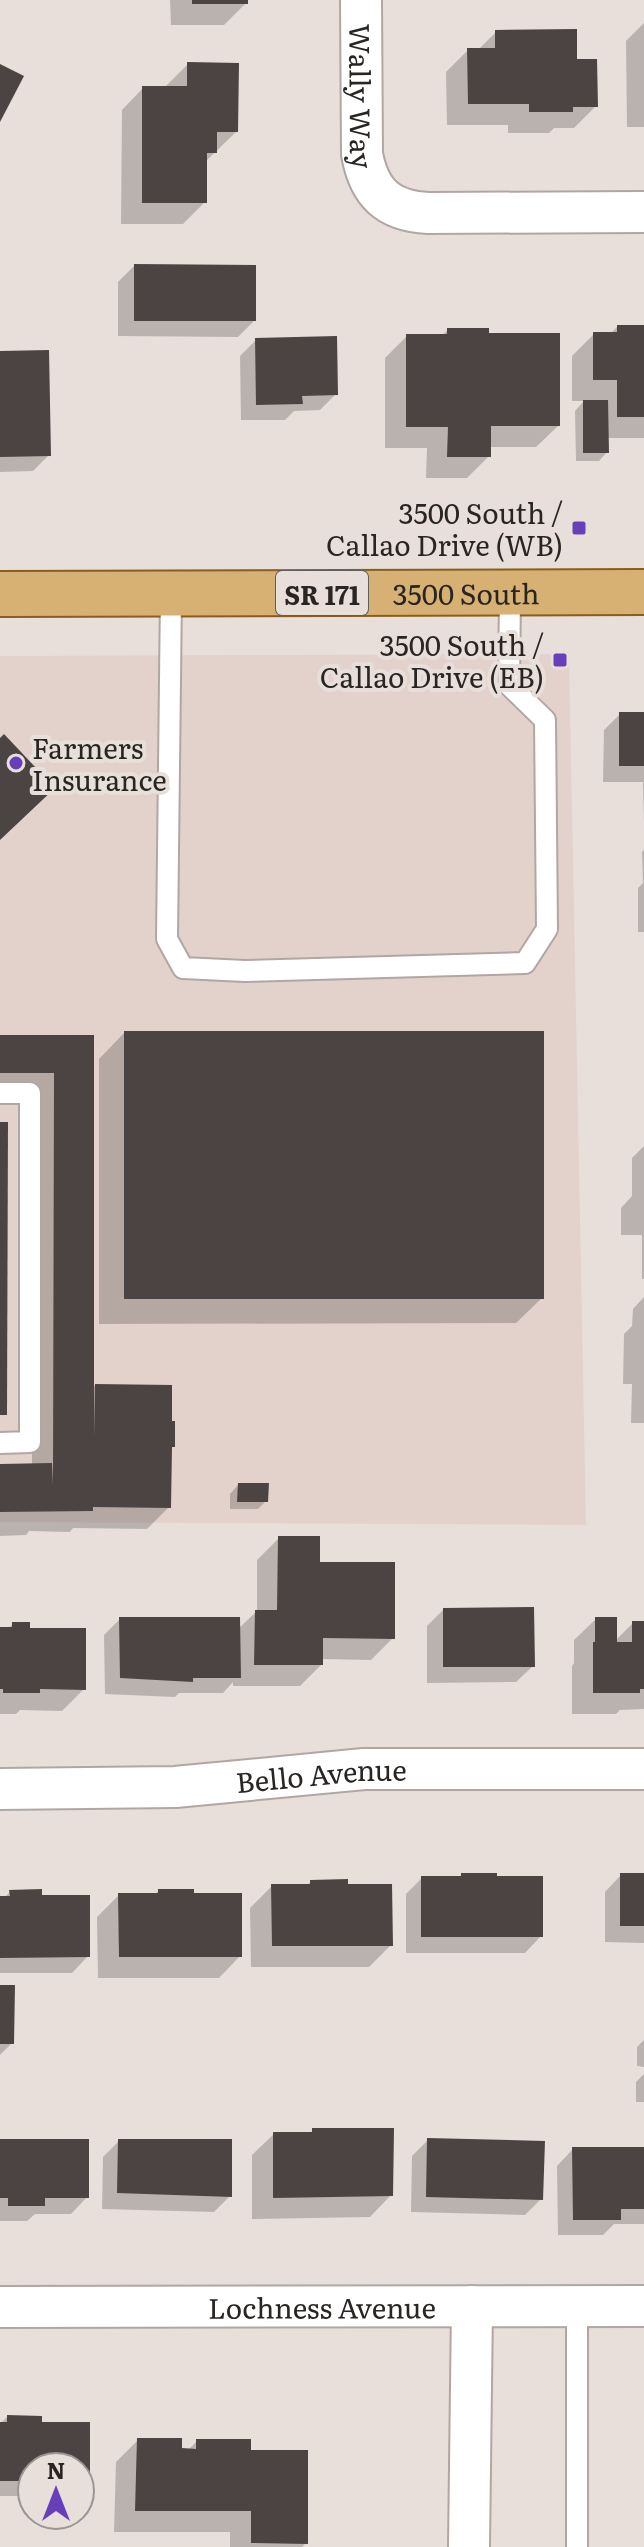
<svg xmlns="http://www.w3.org/2000/svg" width="644" height="2547" font-family="Literata,serif">
	<style>
		.built { fill: #e3d2cb }
		.shadow { fill: #0003 }
		.building { fill: #4c4443 }
		.lines { fill: none; stroke-linecap: round; stroke-linejoin: round }
		.lane-casing { stroke: #b0a7a3; stroke-width: 24 }
		.street-casing { stroke: #b0a7a3; stroke-width: 44 }
		.primary-casing { stroke: #885e1a; stroke-width: 48 }
		.lane { stroke: #fff; stroke-width: 20 }
		.street { stroke: #fff; stroke-width: 40 }
		.primary { stroke: #d7b173; stroke-width: 44 }
		.poi-dot { fill: #6740b9; stroke: #e8dfdb; stroke-width: 3 }
		.labels { text-anchor: middle; dominant-baseline: central; stroke-width: 8; stroke-linejoin: round; paint-order: stroke }
		.shield { fill: #e8dfdb; stroke: #625d5a; stroke-width: 2 }
		.shield-label { font-size: 26px; font-weight: bold; fill: #282523 }
		.street-label { font-size: 28px; fill: #282523; stroke: #e8dfdb }
		.poi-label { font-size: 28px; fill: #282523; stroke: #e8dfdb; text-anchor: end }
	</style>
	<rect width="100%" height="100%" fill="#e8dfdb"/>
	<path class="built" d="M569,654l17,871 -586,-3v-866z"/>
	<g class="shadow">
		<path d="M170,0h76v3l-22,22h-53z"/>
		<path d="M644,23v104h-17l-1,-86z"/>
		<path d="M496,32l79,29 21,45 -22,22h-20l-5,5h-41v-8h-61l-1,-53 22,-22h10z"/>
		<path d="M188,64l48,68 -31,30v40l-22,22h-62l1,-114 21,-22 23,-2z"/>
		<path d="M134,266l120,55 -16,16 -120,-1v-54z"/>
		<path d="M617,327h27v111h-37v14l-8,9h-23l-1,-50 9,-10h-12v-45l22,-22h16z"/>
		<path d="M448,330l39,5 71,91 -22,21h-47v9l-22,22h-41l1,-30h-42v-90l22,-22h34z"/>
		<path d="M256,340l80,54 -16,16 -26,1 -9,9h-44l-1,-64z"/>
		<path d="M0,353l49,102 -16,16 -33,1z"/>
		<path d="M620,714h24v108l-1,-40h-40l1,-52z"/>
		<path d="M644,850v82h-6v-44l5,-5 -1,-31z"/>
		<path d="M124,1033l418,265 -26,25 -417,1v-265z"/>
		<path d="M0,1037h92v349l78,1 3,59 -3,4 -1,57 -22,22 -74,-1 -3,4 -41,-1 -3,4 -26,1v-70l32,-1 1,-377h-33z"/>
		<path d="M644,1146v133h-2v-44h-21v-27l11,-12v-38z"/>
		<path d="M644,1297v126h-13l1,-39h-9l1,-50 8,-8 1,-17z"/>
		<path d="M238,1485l28,16 -8,8h-28v-15z"/>
		<path d="M279,1538l39,26 75,74 -22,22 -50,-1v6l-21,21h-67v-4l-10,11h-44l-4,4 -70,-3 -1,-59 16,-16 118,10 19,-18v-51z"/>
		<path d="M443,1610l90,56 -17,16 -89,1v-57z"/>
		<path d="M596,1619l19,22 18,-18h11v86l-24,1 -4,4h-44v-48l2,-3v-23z"/>
		<path d="M13,1624l15,6 56,59 -22,22 -42,-1 -4,4h-16v-85h8z"/>
		<path d="M462,1875l33,3 46,58 -16,17h-119v-59l16,-16h37z"/>
		<path d="M621,1875h23v68l-39,-1v-50z"/>
		<path d="M311,1882l35,4 45,59 -22,22h-118l-1,-59 22,-22h34z"/>
		<path d="M158,1891l34,4 48,61 -21,22h-121l-1,-61 22,-22h36z"/>
		<path d="M10,1892l78,64 -16,17h-72v-75h4z"/>
		<path d="M0,1987l12,56 -12,12z"/>
		<path d="M644,2040v27l-7,-1v-19z"/>
		<path d="M644,2074v28h-8v-20z"/>
		<path d="M313,2130l78,65 -21,22 -118,2v-64l22,-21h35z"/>
		<path d="M428,2140l113,59 -16,16 -114,-3 1,-56z"/>
		<path d="M0,2141l87,56 -16,17h-36l-8,7h-27z"/>
		<path d="M119,2141l111,55 -16,16 -112,-3 1,-52z"/>
		<path d="M573,2149h71v75h-30l-11,11h-45l-1,-69z"/>
		<path d="M7,2417l33,7h48v56l-8,8v-21h-48v29h-32v-72z"/>
		<path d="M138,2440l49,11 10,-10 52,11 57,91 -4,4h-72v-15h-116l2,-70z"/>
	</g>
	<g class="building">
		<rect x="192" y="0" width="56" height="4"/>
		<path d="M577,29v30h20l1,48h-25v5h-44v-8h-61l-1,-56h28v-18z"/>
		<path d="M187,62l52,1 -1,69h-21v21h-10v50h-65v-117h45z"/>
		<path d="M0,64l24,12 -24,46z"/>
		<path d="M134,264l122,1v56h-122z"/>
		<path d="M617,325h27v92h-27v-37h-24v-48h24z"/>
		<path d="M447,328h42v5h71v93h-69v31h-44l1,-30h-42v-93h41z"/>
		<path d="M337,336l1,59 -36,1 1,8 -47,1 -1,-67z"/>
		<path d="M49,350l2,106 -51,1v-106z"/>
		<path d="M583,400h25l1,53h-26z"/>
		<rect x="619" y="712" width="25" height="54"/>
		<path d="M4,734l51,54 -55,52v-102z"/>
		<rect x="124" y="1031" width="420" height="268"/>
		<path d="M0,1035h94v402l1,-53 77,1v36h3v26h-3l-1,61 -78,-1v4l-93,1v-48l52,-1 1,22 1,-412h-54z"/>
		<path d="M0,1122h8l-1,293h-7z"/>
		<path d="M238,1483h31l-1,19h-31z"/>
		<path d="M278,1536h42v26h75v77l-72,-1v27h-69l1,-55h22z"/>
		<path d="M534,1607l1,60h-92v-59z"/>
		<path d="M119,1617h121l1,61h-48v4l-73,-4z"/>
		<path d="M595,1617h22v25h15v-21h12v68h-4v4h-47v-51h2z"/>
		<path d="M12,1622h18v6h56v62l-46,-1v4h-37v-4h-3v-62h12z"/>
		<path d="M461,1873h36v3h46v61h-122v-61h40z"/>
		<rect x="620" y="1873" width="24" height="53"/>
		<path d="M348,1879v5h44l1,62h-121l-1,-62h39v-4z"/>
		<path d="M42,1889v6h48v62l-90,1v-62h10l-1,-6z"/>
		<path d="M158,1889h36v4h48v64h-123l-1,-64h40z"/>
		<path d="M0,1985h15l-1,59h-14z"/>
		<path d="M312,2128h82l-1,68 -120,2v-66h39z"/>
		<path d="M427,2138l118,3 -2,59 -117,-3z"/>
		<path d="M0,2139h89v59h-44v8h-37v-8h-8z"/>
		<path d="M118,2139h114v58l-115,-4z"/>
		<path d="M572,2147h72v62h-23v11h-48z"/>
		<path d="M7,2415l35,1v6h48v59h-10v-14h-48v14h-32v-59h7z"/>
		<path d="M137,2438h45v10l14,1v-10h55v11h57v94l-57,-1v-32h-116z"/>
	</g>
	<g class="lines">
		<g class="lane-casing">
			<g id="lane">
				<path d="M171,594l-4,345 16,29 62,3 280,-8 22,-34 -2,-209 -36,-35 1,-92"/>
				<path d="M0,1093h30v349l-30,1"/>
				<path d="M577,2547v-241"/>
			</g>
		</g>
		<g class="street-casing">
			<g id="street">
				<path id="s1" d="M361,0l1,154c7,39 26,57 66,59l216,-1"/>
				<path id="s2" d="M0,1789l175,-2 189,-18h280"/>
				<path id="s3" d="M0,2307l644,-1"/>
				<path d="M469,2547l3,-241"/>
			</g>
		</g>
		<g class="primary-casing">
			<g id="primary">
				<path id="s4" d="M0,594l644,-2"/>
			</g>
		</g>
		<use href="#lane" class="lane"/>
		<use href="#street" class="street"/>
		<use href="#primary" class="primary"/>
	</g>
	<g class="poi-dot">
		<rect x="571" y="520" width="16" height="16" rx="4"/>
		<rect x="552" y="652" width="16" height="16" rx="4"/>
		<circle cx="16" cy="763" r="8"/>
	</g>
	<g class="labels">
		<rect class="shield" x="276" y="571" width="92" height="44" rx="6"/>
		<g class="shield-label">
			<text x="322" y="593">SR 171</text>
		</g>
		<g class="street-label">
			<text stroke="none"><textPath href="#s1" startOffset="96">Wally Way</textPath></text>
			<text stroke="none"><textPath href="#s4" startOffset="466">3500 South</textPath></text>
			<text stroke="none"><textPath href="#s2" startOffset="322">Bello Avenue</textPath></text>
			<text stroke="none"><textPath href="#s3" startOffset="322">Lochness Avenue</textPath></text>
		</g>
		<g class="poi-label">
			<text x="563" y="512">3500 South /<tspan x="563" dy="32">Callao Drive (WB)</tspan></text>
			<text x="544" y="644">3500 South /<tspan x="544" dy="32">Callao Drive (EB)</tspan></text>
			<text x="32" y="747" text-anchor="start">Farmers<tspan x="32" dy="32">Insurance</tspan></text>
		</g>
	</g>
	<g transform="translate(56 2491)"><circle r="38" fill="#e8dfdb" stroke="#9b9591" stroke-width="2"/>
	<path d="M0-6L14 30L0 20L-14 30Z" fill="#6740b9"/>
	<text y="-12" font-size="22" font-weight="bold" text-anchor="middle" fill="#282523">N</text>
	</g>
</svg>
